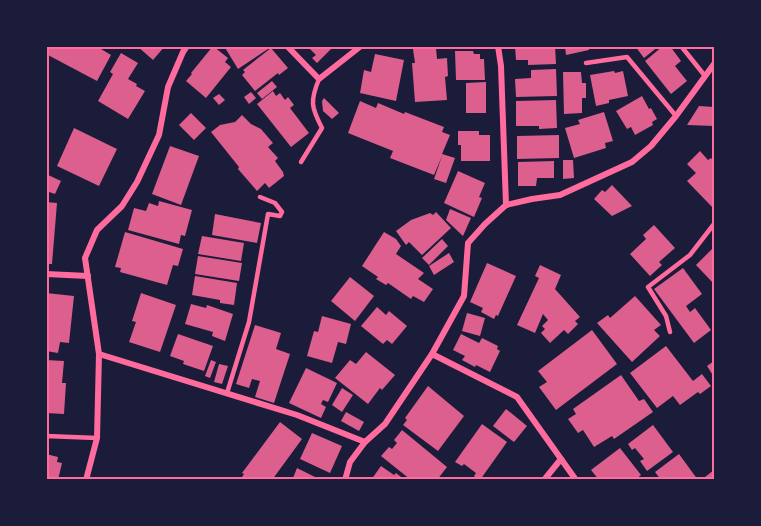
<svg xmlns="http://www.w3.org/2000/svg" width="761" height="526" font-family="'Fira Sans Condensed',sans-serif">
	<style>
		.building { fill: #dd5f8e }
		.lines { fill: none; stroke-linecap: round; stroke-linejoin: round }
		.service { stroke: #ff6b9d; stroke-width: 4.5 }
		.minor { stroke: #ff6b9d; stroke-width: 6 }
		.neatline { fill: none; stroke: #ff6b9d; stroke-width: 2 }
	</style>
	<rect width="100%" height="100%" fill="#1b1b3a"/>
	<g class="building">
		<path d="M49,46h47l15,9 -14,26 -51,-27z"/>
		<path d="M137,46h28l-12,14z"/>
		<path d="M213,46l15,12 -3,4 6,5 -25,31 -20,-17 6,-7 -1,-1z"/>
		<path d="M224,46h42l2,3 -30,20z"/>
		<path d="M307,46h27l-17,17 -5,-5 4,-3z"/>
		<path d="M515,46h40l1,18 -28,1v-5h-12z"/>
		<path d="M565,46h24v4l-23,5z"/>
		<path d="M635,46h24l-15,12z"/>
		<path d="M663,46h7l11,15 -6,5 12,15 -16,13 -26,-33z"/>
		<path d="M271,48l17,20 -9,7 -1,-2 -23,18 -13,-16 3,-3 -2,-2z"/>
		<path d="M436,48l1,11 10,-1 1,18 -3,1 2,23 -32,2 -3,-39h3l-2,-14z"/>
		<path d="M455,51h18l1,3h6v5h4l1,21h-29z"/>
		<path d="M121,53l17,10 -10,16 9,5 -1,2 9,5 -17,28 -30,-18 15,-27 -3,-2z"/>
		<path d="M375,54l29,6 -8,41 -36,-8 4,-23 7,2z"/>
		<path d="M556,69l1,27 -41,1 -1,-18 16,-1v-8z"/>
		<path d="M614,71l1,2 8,-2 5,25 -19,4v3l-13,3 -6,-31z"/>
		<path d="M563,72h18l1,11h4v15h-4v15l-18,1z"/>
		<path d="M272,81l5,6 -15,12 -5,-6z"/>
		<path d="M486,82v31h-20v-30z"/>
		<path d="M273,91l3,5 4,-3 5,7 3,-3 6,8 -4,3 19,25 -18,14 -34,-43z"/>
		<path d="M251,92l5,6 -7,6 -5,-7z"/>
		<path d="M219,94l6,6 -6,5 -6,-7z"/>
		<path d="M642,96l7,13 2,-1 6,11 -5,3 1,3 -18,10 -4,-8 -4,2 -11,-18z"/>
		<path d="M324,98l15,15 -7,6 -9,-8 -1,-10z"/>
		<path d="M556,100l1,28 -18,1v-3h-23v-25z"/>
		<path d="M360,101l16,7 2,-5 26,11 1,-2 39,15 -2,5 8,3 -8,19 13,4 -9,25 -12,-4 8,-23 -8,19 -44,-17 3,-7 -45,-18z"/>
		<path d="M699,106l15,1v19l-27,-1z"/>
		<path d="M604,112l9,29 -8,2 1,5 -32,10 -9,-30 15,-4 -2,-4z"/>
		<path d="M191,113l15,15 -12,12 -15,-15z"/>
		<path d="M242,115l9,9 10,5 12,14 -5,4 10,11 -3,3 8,11 1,4 -15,12 -4,-5 -8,8 -19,-22 1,-2 -28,-35 9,-7 15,-3z"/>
		<path d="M74,128l43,21 -18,37 -42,-20z"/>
		<path d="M458,131h21v4h11v26h-29v-16h-3z"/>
		<path d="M559,135v23l-42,1v-23z"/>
		<path d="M170,146l29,10 -18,49 -29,-11z"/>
		<path d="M700,151l8,9 3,-2 3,4v47l-27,-28 9,-8 -9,-9z"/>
		<path d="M563,160h10l1,18 -11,1z"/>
		<path d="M554,161v17h-17l-1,8h-18v-24z"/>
		<path d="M458,171l27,12 -6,14 3,1 -8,19 -30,-14z"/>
		<path d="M46,174l15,7 -6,13 -9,-3z"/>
		<path d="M612,185l20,21 -20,10 -18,-17 8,-9 3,2z"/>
		<path d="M159,201l33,9 -7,26 -4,-1 -2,9 -51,-14 6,-22 12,3 3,-8 9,3z"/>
		<path d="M46,202l11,1 -5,61h-6z"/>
		<path d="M450,209l21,9 -8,18 -17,-16z"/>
		<path d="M436,212l15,16 -29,27 -13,-13 -3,3 -10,-14 15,-11 19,-7 3,2z"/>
		<path d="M215,214l46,9 -4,20 -45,-8z"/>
		<path d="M654,225l21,23 -16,14 3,3 -12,11 -20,-22 16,-15 -3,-4z"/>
		<path d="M125,232l58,17 -5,17 -5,-1 -6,20 -47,-13 1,-4 -6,-1z"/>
		<path d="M384,232l12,7 5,7 -5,8 28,19 -6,6 15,10 -9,13 -11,-6 -2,3 -23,-16 -2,2 -10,-6 2,-2 -16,-11z"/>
		<path d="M202,236l42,7 -3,18 -43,-7z"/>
		<path d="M442,239l6,7 -19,19 -7,-7z"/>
		<path d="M714,247v37l-18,-19z"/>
		<path d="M449,253l5,9 -20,13 -5,-9z"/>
		<path d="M198,256l44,7 -3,18 -44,-7z"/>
		<path d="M487,263l29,13 -18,40 -2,-1 -2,4 -13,-7 2,-4 -13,-6z"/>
		<path d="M540,265l21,10 -6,14 25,28 -5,4 3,3 -10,10 -4,-4 -14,13 -9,-10 4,-4 -3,-3 6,-6 -5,-6 -8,19 -18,-8 22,-47 -4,-2z"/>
		<path d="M683,268l19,26 -16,12 4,6 5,-4 16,22 -17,13 -40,-54z"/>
		<path d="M195,276l42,7 -3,22 -14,-2v-3l-28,-5z"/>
		<path d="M350,277l24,19 -19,25 -24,-20z"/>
		<path d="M46,293l28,3 -5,47 -9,-1 -2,11 -12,-2z"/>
		<path d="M141,293l35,12 -16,47 -31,-10 7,-20 -4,-1z"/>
		<path d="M635,296l26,29 -7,5 6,6 -28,26 -35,-39 11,-8 2,3z"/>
		<path d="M191,304l15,4 1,-3 26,9 -8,27 -13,-5 1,-4 -28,-8z"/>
		<path d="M377,307l9,8 3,-4 18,15 -15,18 -5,-4 -4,4 -22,-18z"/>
		<path d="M467,313l18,5 -5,18 -18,-5z"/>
		<path d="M322,316l29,8 -5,20 -8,-2 -6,21 -25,-7 7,-25 4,1z"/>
		<path d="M255,325l26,8 -5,16 14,5 -16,49 -19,-6 5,-16 -8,-2 -3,9 -13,-4z"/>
		<path d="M592,330l25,34 -61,46 -17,-23 8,-5 -9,-11z"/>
		<path d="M178,334l35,12 -9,25 -21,-7 1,-3 -14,-5z"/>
		<path d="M461,334l18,9 3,-5 16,8 -1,3 3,2 -10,21 -14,-7 -1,2 -13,-7 3,-4 -12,-6z"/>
		<path d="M666,346l27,35 9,-7 9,12 -11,8 -2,-2 -18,13 -7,-9 -16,12 -27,-35z"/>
		<path d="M366,352l29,23 -13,15 -2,-2 -12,16 -33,-26 15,-18 6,4z"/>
		<path d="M46,360l18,1 -2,22h4l-2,31 -18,-1z"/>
		<path d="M211,360l5,2 -6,16 -5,-2z"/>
		<path d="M714,361v16l-7,-11z"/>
		<path d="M219,364l9,2 -6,18 -8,-2z"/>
		<path d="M306,368l31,15 -9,19 -5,-2 -2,4 5,3 -5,11 -32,-15z"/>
		<path d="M621,375l18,26 5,-2 9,13 -39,27 -2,-3 -18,11 -11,-17 -5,3 -10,-14 8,-5 -3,-5z"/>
		<path d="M428,386l36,30 -26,35 -35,-26 4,-5 -2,-2z"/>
		<path d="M342,388l11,7 -11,17 -10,-7z"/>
		<path d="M506,409l21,17 -13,16 -21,-16z"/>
		<path d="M346,412l18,10 -5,9 -18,-10z"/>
		<path d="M280,422l22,17 -30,41h-32l4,-6 -2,-1z"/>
		<path d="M482,424l25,18 -27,38h-2l-4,-4 2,-3 -12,-9 -2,2 -7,-4z"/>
		<path d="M653,425l20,27 -26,19 -7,-10 4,-2 -9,-11 -3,2 -4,-6z"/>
		<path d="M402,430l45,37 -10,13h-26l-30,-24 8,-9 3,2 5,-6 -3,-3z"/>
		<path d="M312,433l30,13 -12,27 -30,-14z"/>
		<path d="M620,448l21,27 -6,5h-14l-2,-3 -4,3h-16l-8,-10z"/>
		<path d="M46,454l12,3 -1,5 5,1 -4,17h-12z"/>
		<path d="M679,454l19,26h-37l-6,-8z"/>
		<path d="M381,466l13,9 2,-2 9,7h-34z"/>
		<path d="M297,468l24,12h-33l1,-3 4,1z"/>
		<path d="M714,470v10h-8l-1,-3z"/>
	</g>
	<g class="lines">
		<g class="service">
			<path d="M681,46l24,30"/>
			<path d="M586,63l41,-6 49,59"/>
			<path d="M301,162l21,-34c-11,-21 -12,-27 -3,-49"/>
			<path d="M670,332l-4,-16 -18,-29 42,-32 24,-31"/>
			<path d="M227,393l22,-71 19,-108 12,2 2,-4 -7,-9 -15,-6"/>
			<path d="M46,436l51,2"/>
		</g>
		<g class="minor">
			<path d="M287,46l32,33 42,-33"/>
			<path d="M498,46l3,20 5,139"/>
			<path d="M46,274l42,2"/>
			<path d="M99,354l198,61 68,27"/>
			<path d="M432,354l85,43 59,83"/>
			<path d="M86,480l11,-42 2,-84 -14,-96 12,-28 25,-24 15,-24 22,-47 9,-48 15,-35 4,-6"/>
			<path d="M345,480l5,-18 15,-20 20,-18 47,-70 32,-58 4,-53 17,-19 21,-19 26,-6 28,-4 72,-33 19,-16 25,-30 38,-52"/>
			<path d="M544,480l17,-21"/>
		</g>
	</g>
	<rect width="761" height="526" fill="none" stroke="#1b1b3a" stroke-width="96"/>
	<rect x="48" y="48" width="665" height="430" class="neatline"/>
</svg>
